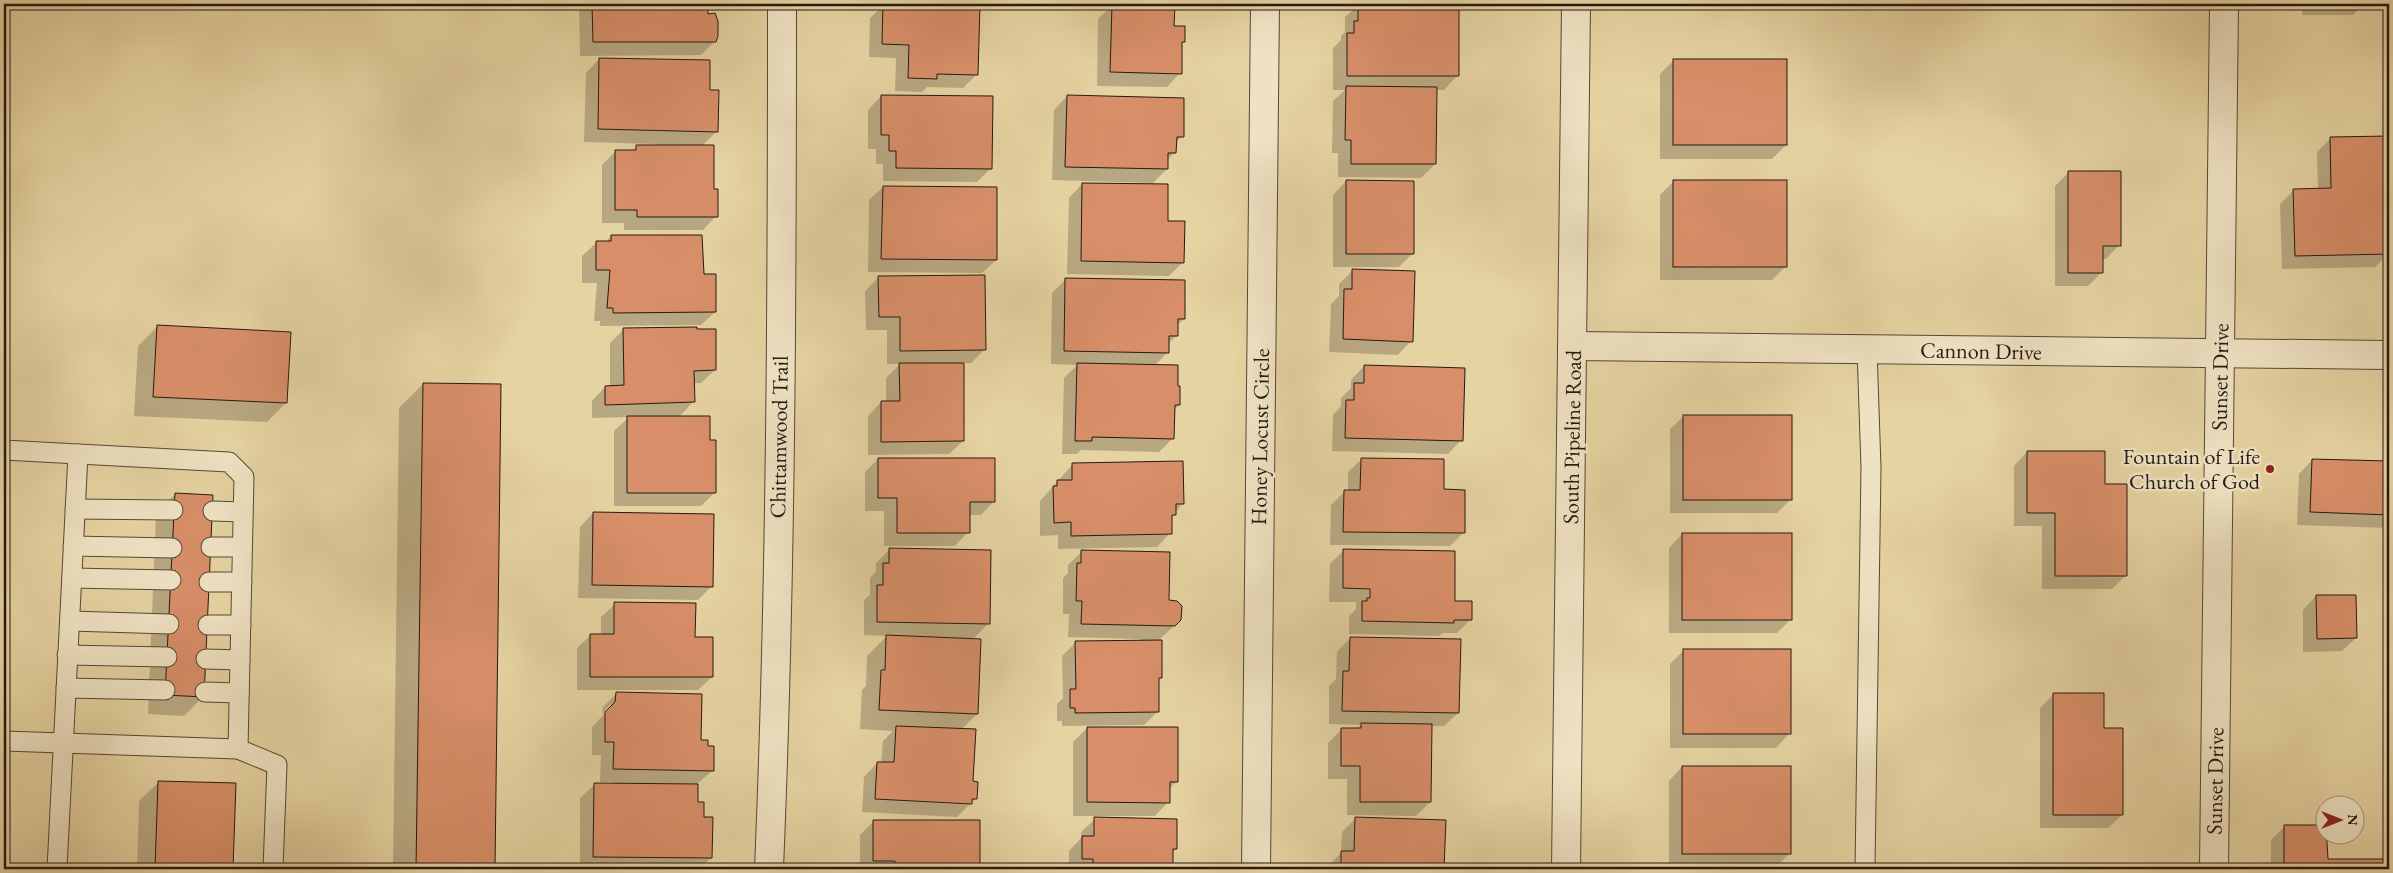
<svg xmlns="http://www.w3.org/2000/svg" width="2393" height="873" font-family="'EB Garamond',serif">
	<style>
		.shadow { fill: #0003 }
		.building { fill: #d88f69; stroke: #251912 }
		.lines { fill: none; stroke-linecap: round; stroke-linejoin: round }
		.service-casing { stroke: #554836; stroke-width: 21 }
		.minor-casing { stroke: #554836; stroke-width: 30 }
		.tertiary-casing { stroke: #554836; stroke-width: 30 }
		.service { stroke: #efe2c3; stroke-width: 19 }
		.minor { stroke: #efe2c3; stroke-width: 28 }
		.tertiary { stroke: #efe2c3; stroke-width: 28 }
		.poi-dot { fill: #8f2418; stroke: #efe2c3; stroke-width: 2 }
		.labels { text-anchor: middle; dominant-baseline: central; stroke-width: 5; stroke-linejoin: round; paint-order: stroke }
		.street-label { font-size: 22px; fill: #251912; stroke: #efe2c3 }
		.poi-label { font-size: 22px; fill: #251912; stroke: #efe2c3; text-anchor: end }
	</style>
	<rect width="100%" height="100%" fill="#e6d3a2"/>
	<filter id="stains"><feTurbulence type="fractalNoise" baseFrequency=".004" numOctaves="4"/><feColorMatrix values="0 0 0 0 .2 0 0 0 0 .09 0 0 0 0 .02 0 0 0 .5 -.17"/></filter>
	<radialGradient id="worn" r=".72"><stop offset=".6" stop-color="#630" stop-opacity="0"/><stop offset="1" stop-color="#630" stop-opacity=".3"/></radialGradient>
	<g class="shadow">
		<path d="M579,4h128v11l8,26 -14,14 -121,1z"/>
		<path d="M909,4h69l-1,70 -14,14 -36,-1 -5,5 -27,-1 1,-33 -27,-1 1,-39 14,-13 23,1z"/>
		<path d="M1359,4h99l-1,72 -13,14h-8l-1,74 -14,14 -83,-1v-24h-6l1,-52 12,-11h-12v-42l8,-8v-4l4,-4v-15z"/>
		<path d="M2302,4h62l-11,11h-51z"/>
		<path d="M1112,5l61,22 11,14 -3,3 -1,29 -13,14 -70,-1 1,-67z"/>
		<path d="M599,59l109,32 9,40 -15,15 11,44 3,26 -13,14h-79v-7h-22v-58l14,-14h16l5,-5h20v-2l-73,-2 2,-69z"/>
		<path d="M1674,60l112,85 -14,14h-112v-85z"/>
		<path d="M881,96l110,72 -14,14 -94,-1v-17h-7v-15h-8v-39z"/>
		<path d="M1067,96l115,40 -7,7v9l-8,8v9l-14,14 -101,-3 2,-70z"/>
		<path d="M2331,138l58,116 -14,13 -93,2 -2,-65 14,-14h24l-1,-38z"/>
		<path d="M2069,172l50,73 -13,14h-4v13l-14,14h-33v-100z"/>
		<path d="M1346,181l67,72 -14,14h-66v-72z"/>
		<path d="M1674,181l112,85 -14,14h-112v-85z"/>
		<path d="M1082,184l84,39 17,39 -14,14 -102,-2 2,-76z"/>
		<path d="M883,187l113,73 -14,13 -114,-1 1,-72z"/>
		<path d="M611,236l92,20v19l12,37 -14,13 -101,1v-5h-6l3,-38h-15v-27l14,-13h9z"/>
		<path d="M1353,270l58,71 -13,14 -69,-3 2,-48 8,-8v-12z"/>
		<path d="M879,277l106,72 -14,14h-8v78l-14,13 -81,1v-39l13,-14h5v-24l14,-14h-13v-34h-21l-1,-39z"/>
		<path d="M1066,279l118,40 -8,7v10l-8,8v8l-14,14h23l2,39 -5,5 -1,28 -14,14 -78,-2 -4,4h-15l2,-76 13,-13 -26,-1 1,-71z"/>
		<path d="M157,327l129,76 -19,19 -133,-6 4,-70z"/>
		<path d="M623,330l92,40 -14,13h-8v19l-15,16 31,23 6,51 -14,14h-87v-75l15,-14 -37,1v-17l13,-14h5v-44z"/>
		<path d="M1364,366l97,74 -13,14 -116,-3 1,-36 8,-9v-8l10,-10v-8z"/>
		<path d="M423,384l77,1 -6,484h-101l6,-461z"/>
		<path d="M1684,416l107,83 -14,14h-107v-84z"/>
		<path d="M2027,452l77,33 21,91 -13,13h-70v-63h-28v-60z"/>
		<path d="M878,459l116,42 -13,14h-13v17l-13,14h-71v-35h-19v-39z"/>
		<path d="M1362,459l80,31 21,43 -13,13 -120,-1 1,-40 13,-13h4v-20z"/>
		<path d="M2312,460l77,2v66l-92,-3 2,-51z"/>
		<path d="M1073,464l109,40 -12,16v13l-13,14 -99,2v-14l-18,1v-35z"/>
		<path d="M175,494l28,203 -19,19 -36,-2 8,-200z"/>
		<path d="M593,513l119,73 -14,14 -120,-2 2,-71z"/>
		<path d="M1682,534l109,85 -14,14h-108v-85z"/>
		<path d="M890,549l98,75 -16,16 5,74 -16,16 15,68 -19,19 -95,-5 2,-35 13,-14h4l2,-22 10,-10 -33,-2 2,-39 4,-4 1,-30 20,-20 -23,-1v-35l6,-5v-17l6,-6v-9z"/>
		<path d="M1344,550l109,52 18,17 -14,14h-14l-4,3 -90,-2v-18l7,-7v-7h-27l1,-38z"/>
		<path d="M1082,551l86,50 12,19 -22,21 3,36 -3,3v31l-14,14 -82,1v-5h-5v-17l6,-6 -1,-42 14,-14 64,-1v-2l-72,-2 1,-23h-6v-36l5,-5v-8z"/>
		<path d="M2316,596l40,42 -14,13 -39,1v-42z"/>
		<path d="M615,604l79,34 18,39 -14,13h-121v-42l14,-13h10v-18z"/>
		<path d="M1350,638l108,75 -14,13h-14v76l-14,14 -69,-1v-36h-19v-36l14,-14h15l4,-4 -32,-1v-38l7,-7 1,-27z"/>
		<path d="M1684,650l105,84 -13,14h-106v-84z"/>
		<path d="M617,693l90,54 5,24 -15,13v19l6,15 8,40 -12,11h-119v-71l14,-13h20v-3h-14l1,-27h-9v-28l21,-22h-3l-8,9 1,-7z"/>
		<path d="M2054,694l49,36 19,85 -14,13h-68v-120z"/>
		<path d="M1087,728l89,54 -8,8v12l-13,14h-82v-74z"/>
		<path d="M1682,767l107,87 -13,13h-107v-86z"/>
		<path d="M159,782l76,2 -3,85h-95l2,-68z"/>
		<path d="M1356,818l88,3 -1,48h-115v-3l13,-13 1,-21z"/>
		<path d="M1095,819l81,30 -4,4 -1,16h-102v-18l12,-13v-6z"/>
		<path d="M874,821h104l1,48h-119v-34z"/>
		<path d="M2285,826l42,35h62v8h-118v-29z"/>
	</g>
	<g class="building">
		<path d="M592,4h116v10l7,-1 3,8v15l-2,6h-123z"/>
		<path d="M883,4h97l-2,71 -41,-1v5l-29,-1 1,-33 -27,-1z"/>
		<path d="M1112,4l63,1 -1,21h11v16h-3v32l-72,-2z"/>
		<path d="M1358,4h101v72h-112v-43h7v-12h4z"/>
		<path d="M599,58l111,2v30h9l-1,42 -120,-3z"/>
		<rect x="1673" y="59" width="114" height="86"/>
		<path d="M1346,86l91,1 -1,77h-85v-24h-6z"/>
		<path d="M881,95l112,1 -1,73 -96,-1v-17h-7v-16h-8z"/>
		<path d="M1067,95l117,3v39h-7l-1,16h-8v16l-103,-2z"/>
		<path d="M2389,136v118l-94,2 -2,-67 38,-1 -1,-51z"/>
		<path d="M636,145h78v44h4v28h-81v-7h-22v-60h21z"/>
		<path d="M2068,171h53v75h-18v27h-35z"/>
		<path d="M1346,180l68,1v73h-68z"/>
		<rect x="1673" y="180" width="114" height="87"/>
		<path d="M1082,183l86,1v37h17l-1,42 -103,-2z"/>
		<path d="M883,186l114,1v73l-116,-1z"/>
		<path d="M611,235h91l2,39h12v38l-103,1v-5h-6l3,-38h-14v-29h15z"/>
		<path d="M1352,269l63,2 -2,71 -70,-3 1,-50h8z"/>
		<path d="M985,275l1,75 -86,1v-34h-21l-1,-41z"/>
		<path d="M1065,278l120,2v39h-7v17h-9v17l-105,-2z"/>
		<path d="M157,325l134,7 -4,71 -134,-6z"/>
		<path d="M697,327v2h19v41l-22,1 1,31 -90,3v-19l19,-1 -1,-57z"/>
		<path d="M899,363h65v78l-83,1v-41h19z"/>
		<path d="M1077,363l101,2v21h2v19h-5l-1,34 -82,-2v4h-17z"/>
		<path d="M1364,365l101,3 -2,73 -118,-3 1,-38h8v-17h10z"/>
		<path d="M423,383l78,1 -6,485h-79z"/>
		<rect x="1683" y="415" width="109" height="85"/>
		<path d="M627,416h83v24h6v53h-89z"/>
		<path d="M2027,451h78v33h22v92h-72v-63h-28z"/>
		<path d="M878,458h117v44h-25v31h-73v-35h-19z"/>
		<path d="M1361,458l83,1v30l21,1v43l-122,-1 1,-42h16z"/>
		<path d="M2312,459l77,2v54l-79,-3z"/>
		<path d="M1183,461l1,43h-8v11h-4v19l-101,2v-14l-17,1 -1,-37h4v-6h15v-17z"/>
		<path d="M175,493l38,2 -9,202 -39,-2z"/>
		<path d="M593,512l121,2 -1,73 -121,-2z"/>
		<rect x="1682" y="533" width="110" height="87"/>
		<path d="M889,548l102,2 -1,74 -113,-2v-37h6v-22h6z"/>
		<path d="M1343,549l112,2v50h17v19h-18v3l-92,-2v-20h5v-3h3v-9l-27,-1z"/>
		<path d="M1081,550l89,2 -1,48 8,1 5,5 -1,14 -6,6 -94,-2 1,-23h-6l1,-38h4z"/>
		<path d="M2316,595h40l1,43 -40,1z"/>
		<path d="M614,602l82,1 -1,34h18v40h-123v-43h24z"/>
		<path d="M886,635l95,4 -3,75 -99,-4 2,-40h4z"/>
		<path d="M1350,637l111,2 -2,74 -117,-2 1,-40h6z"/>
		<path d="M1162,640v38h-3v34l-84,1v-5h-5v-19h6l-1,-48z"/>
		<rect x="1683" y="649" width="108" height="85"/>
		<path d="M616,692l86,2 -1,46h7v6h6v25l-101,-2 1,-27h-9v-30l10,-10z"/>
		<path d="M2053,693h51v35h19v87h-70z"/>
		<path d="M1361,723l71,1 -1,78h-71v-36h-19v-38h20z"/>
		<path d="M896,726l80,3 -3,52 5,1 -1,17h-5v5l-97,-5 2,-37h17z"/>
		<path d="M1087,727h91v55h-8v21l-83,-1z"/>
		<rect x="1682" y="766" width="109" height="88"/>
		<path d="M158,781l78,2 -3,86h-78z"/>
		<path d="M594,783l104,1v18h6v15h9l-1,41 -119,-1z"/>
		<path d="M1094,817l83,2v30h-4v20h-80v-10h-11v-23h12z"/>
		<path d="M1355,817l91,3 -2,49h-103v-18h13z"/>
		<path d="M873,820h107v49h-85v-8h-22z"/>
		<path d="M2284,825h42l2,34h61v10h-105z"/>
	</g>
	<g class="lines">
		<g class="service-casing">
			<g id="service">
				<path d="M4,450l74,4 -21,415"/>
				<path d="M75,509l98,1"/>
				<path d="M213,511l30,1"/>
				<path d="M73,546l99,2"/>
				<path d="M211,547h31"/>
				<path d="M72,578l99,2"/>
				<path d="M209,582h33"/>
				<path d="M70,621l99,3"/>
				<path d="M208,625h33"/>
				<path d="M67,655l100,2"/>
				<path d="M206,659l34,1"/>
				<path d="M66,688l99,2"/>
				<path d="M205,692l34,1"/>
				<path d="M4,741l234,8 6,-272 -15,-15 -151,-8"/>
				<path d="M238,749l39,16 -4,104"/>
				<path d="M1865,869l6,-401 -4,-119"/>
			</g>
		</g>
		<g class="minor-casing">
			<g id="minor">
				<path d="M1573,346l816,9"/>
				<path d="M769,869c12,-288 13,-577 13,-865"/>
				<path d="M1256,869l9,-865"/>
				<path d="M2214,869l10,-865"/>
			</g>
		</g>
		<g class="tertiary-casing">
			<path id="tertiary" d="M1566,869l10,-865"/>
		</g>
		<use href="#service" class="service"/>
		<use href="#minor" class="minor"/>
		<use href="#tertiary" class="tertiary"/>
	</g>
	<circle class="poi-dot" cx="2270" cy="469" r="5"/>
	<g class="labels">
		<g class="street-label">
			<text transform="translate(1981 351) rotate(1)">Cannon Drive</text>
			<text transform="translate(2220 377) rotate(-89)">Sunset Drive</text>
			<text transform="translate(779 437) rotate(-89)">Chittamwood Trail</text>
			<text transform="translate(1260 437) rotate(-89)">Honey Locust Circle</text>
			<text transform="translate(1572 437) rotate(-89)">South Pipeline Road</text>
			<text transform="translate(2215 781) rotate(-89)">Sunset Drive</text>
		</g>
		<g class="poi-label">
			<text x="2260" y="456">Fountain of Life<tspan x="2260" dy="25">Church of God</tspan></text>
		</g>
	</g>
	<rect width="2393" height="873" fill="none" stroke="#e6d3a2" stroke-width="20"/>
	<rect x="5" y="5" width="2383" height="863" fill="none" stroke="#251912" stroke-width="2.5"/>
	<rect x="10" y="10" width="2373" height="853" fill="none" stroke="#251912"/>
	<g transform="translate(2340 820) rotate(90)"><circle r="24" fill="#efe2c3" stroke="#9e927c"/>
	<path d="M0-4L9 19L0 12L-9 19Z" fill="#8f2418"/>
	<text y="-8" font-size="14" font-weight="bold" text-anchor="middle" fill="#251912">N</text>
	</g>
	<rect width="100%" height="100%" filter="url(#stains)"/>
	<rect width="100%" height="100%" fill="url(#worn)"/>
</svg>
